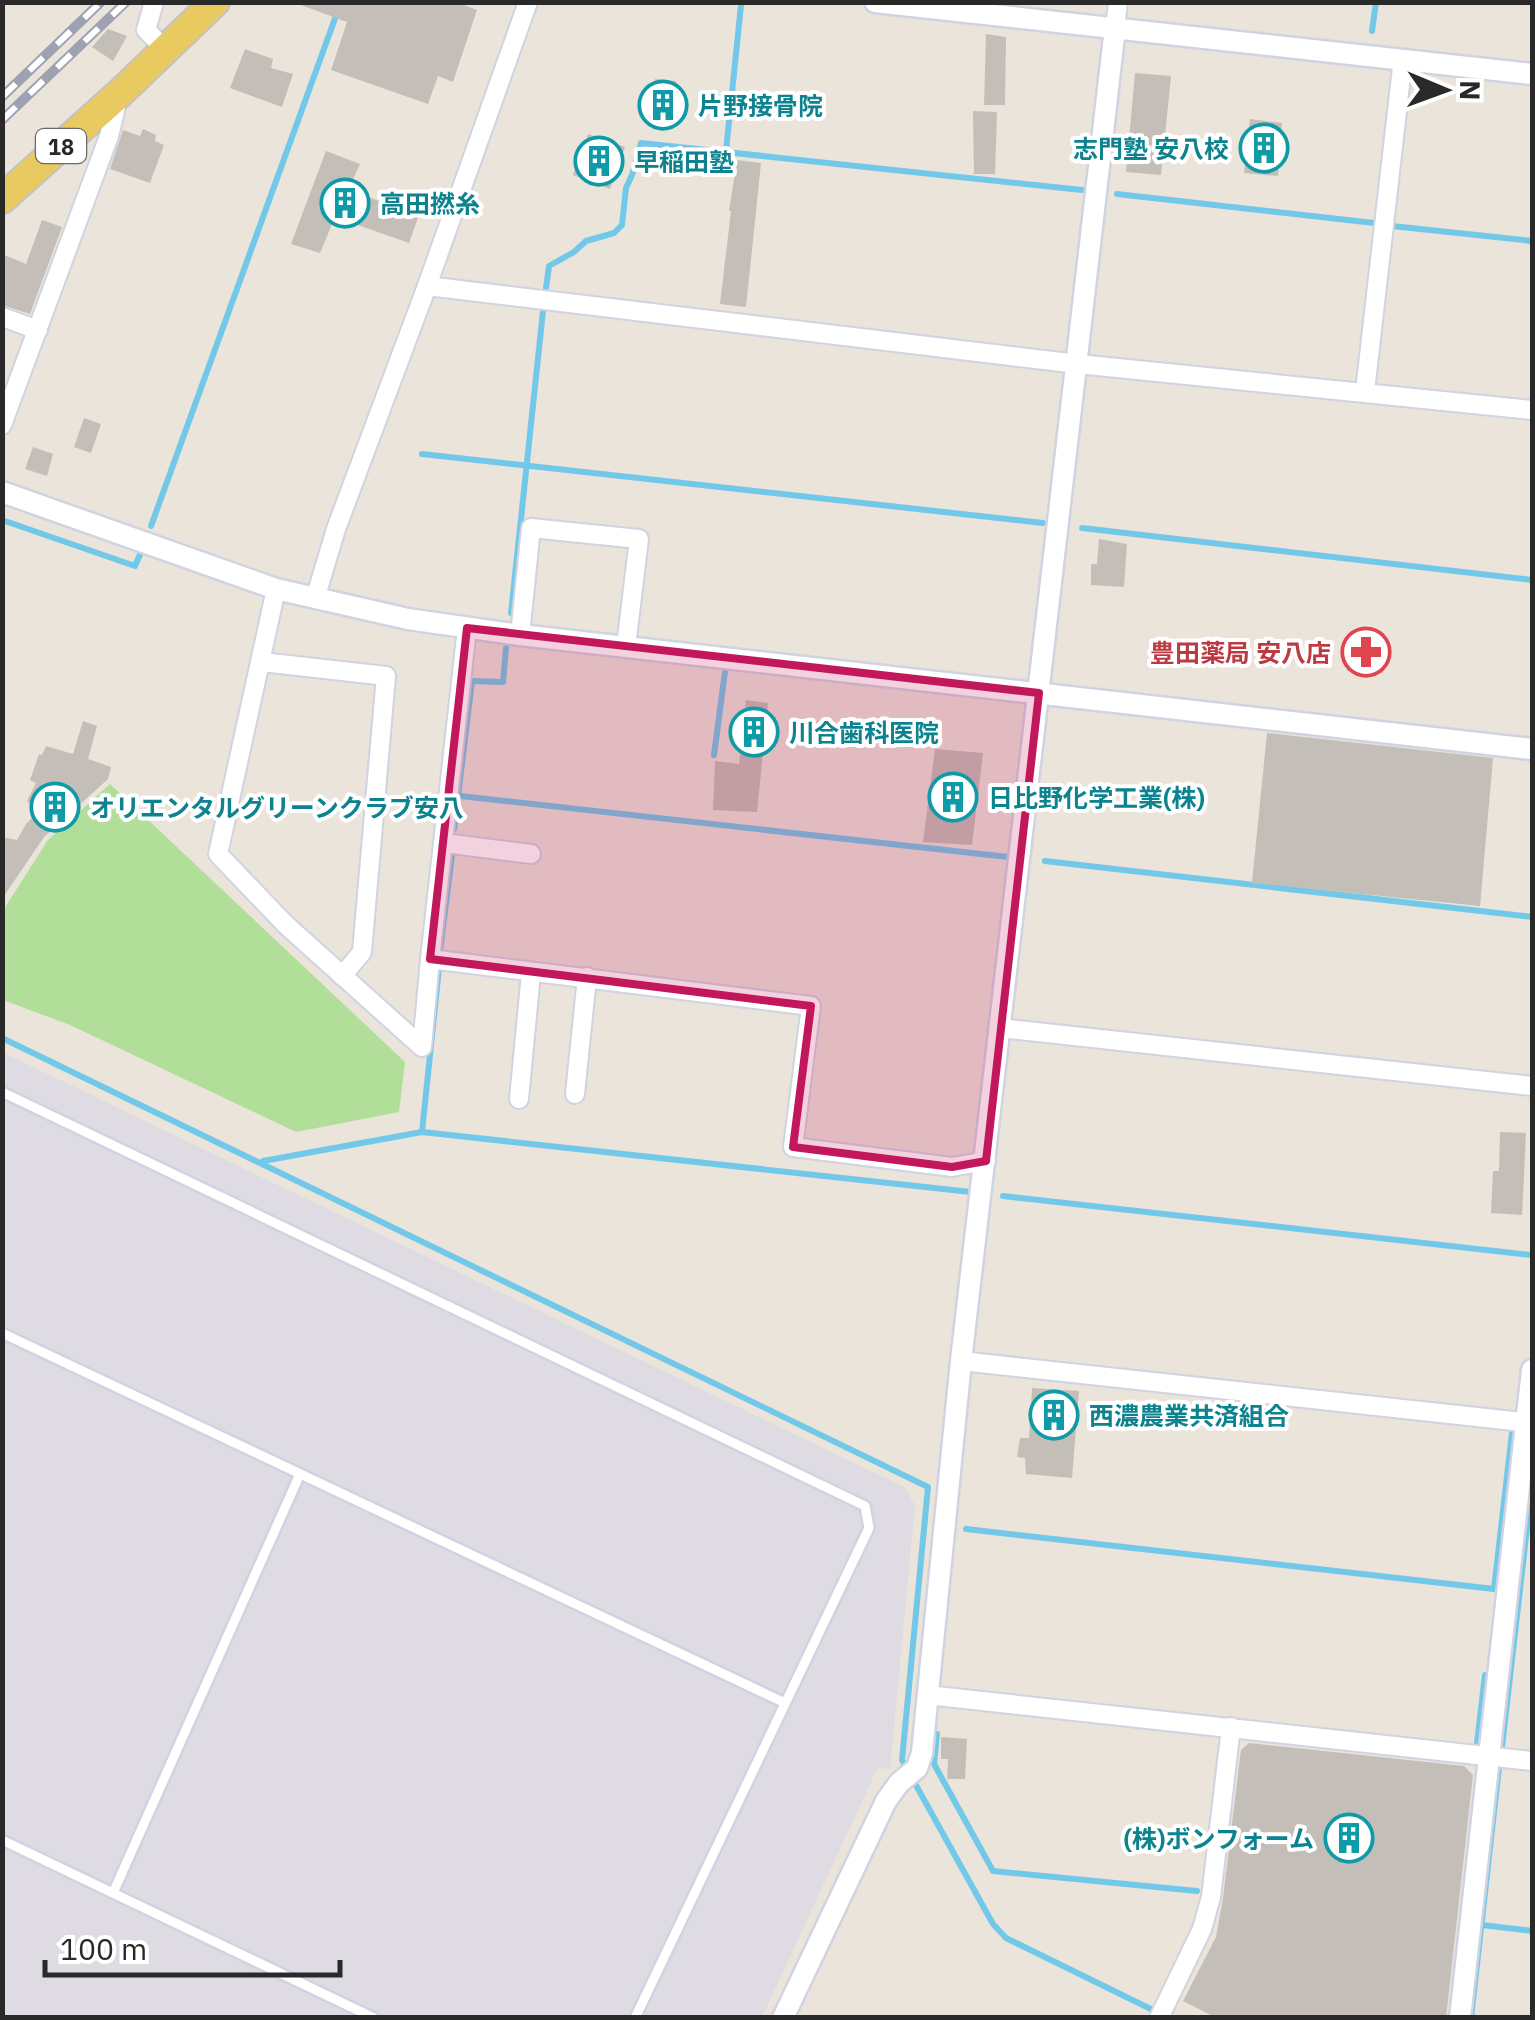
<svg xmlns="http://www.w3.org/2000/svg" width="1535" height="2020" font-family="'IBM Plex Sans','Noto Sans JP',sans-serif">
	<style>
		.industrial { fill: #dedbe3 }
		.green { fill: #b1df99 }
		.lines { fill: none; stroke-linecap: round; stroke-linejoin: round }
		.stream { stroke: #72c8e8; stroke-width: 6 }
		.building { fill: #c3beb7 }
		.service-casing { stroke: #d0d3e1; stroke-width: 14 }
		.minor-casing { stroke: #d0d3e1; stroke-width: 22 }
		.tertiary-casing { stroke: #d0d3e1; stroke-width: 25 }
		.primary-casing { stroke: #c3c3c3; stroke-width: 32 }
		.service { stroke: #fff; stroke-width: 9 }
		.minor { stroke: #fff; stroke-width: 18 }
		.tertiary { stroke: #fff; stroke-width: 20 }
		.primary { stroke: #e9ca61; stroke-width: 28 }
		.rail-casing { stroke: #9ea1b2; stroke-width: 10 }
		.rail { stroke: #fff; stroke-width: 6; stroke-dasharray: 19; stroke-linecap: butt }
		.marked { fill: #c2185b; fill-opacity: 0.2; stroke: #c2185b; stroke-width: 8; stroke-linejoin: round }
		.labels { text-anchor: middle; dominant-baseline: central; stroke-width: 8; stroke-linejoin: round; paint-order: stroke }
		.shield { fill: #fff; stroke: #696969; stroke-width: 2.5 }
		.shield-label { font-size: 22px; font-weight: bold; fill: #292929 }
		.culture-label { font-size: 25px; font-weight: bold; fill: #0d838f; stroke: #fff; text-anchor: start }
		.health-label { font-size: 25px; font-weight: bold; fill: #be3a42; stroke: #fff; text-anchor: end }
	</style>
	<rect width="100%" height="100%" fill="#eae4db"/>
	<path class="industrial" d="M2,1052l902,435 11,18 -25,265 -12,-3 -116,250h-759z"/>
	<path class="green" d="M110,784l295,278 -6,50 -103,20 -226,-107 -67,-25 -1,-84 5,-12 41,-64z"/>
	<g class="lines">
		<g class="stream">
			<path d="M1372,31l4,-29"/>
			<path d="M726,151l15,-146"/>
			<path d="M1117,194l257,29"/>
			<path d="M1392,226l140,15"/>
			<path d="M546,288l3,-22 25,-14 12,-11 28,-8 8,-8 4,-37 6,-13 9,-32 441,47"/>
			<path d="M422,454l621,69"/>
			<path d="M2,520l133,46 7,-16"/>
			<path d="M151,526l186,-513"/>
			<path d="M1082,528l450,52"/>
			<path d="M511,613l32,-302"/>
			<path d="M714,755l11,-83"/>
			<path d="M460,796l548,61"/>
			<path d="M454,829l18,-148 31,1 3,-34"/>
			<path d="M1045,861l487,56"/>
			<path d="M440,951l12,-96"/>
			<path d="M2,1038l926,449 -26,273 91,164 13,14 163,80"/>
			<path d="M422,1132l17,-164"/>
			<path d="M263,1161l159,-29 549,60"/>
			<path d="M1003,1196l528,59"/>
			<path d="M966,1529l528,60 18,-156"/>
			<path d="M937,1734l-3,30 59,107 204,20"/>
			<path d="M1477,1743l8,-68"/>
			<path d="M1502,1747l30,-263"/>
			<path d="M1482,1925l50,6"/>
			<path d="M1471,2018l28,-251"/>
		</g>
	</g>
	<g class="building">
		<path d="M298,2h158l21,8 -24,72 -15,-6 -10,28 -97,-34 16,-48 -49,-18z"/>
		<path d="M108,29l19,7 -14,25 -21,-14z"/>
		<path d="M986,34l20,3 -1,68h-21z"/>
		<path d="M245,49l28,10 -2,9 22,6 -11,33 -52,-19z"/>
		<path d="M1135,73l36,3 -10,99 -35,-3z"/>
		<path d="M655,79l21,2 -4,43 -21,-2z"/>
		<path d="M973,111l24,1 -2,62h-21z"/>
		<path d="M1250,119l32,4 -4,53 -34,-3z"/>
		<path d="M143,129l13,6 -1,6 9,4 -14,38 -40,-14 13,-39 17,6z"/>
		<path d="M588,134l37,13 -15,42 -37,-14z"/>
		<path d="M326,151l34,13 -12,26 71,25 -10,28 -74,-26 -15,36 -29,-9z"/>
		<path d="M737,160l24,3 -15,144 -26,-3 11,-93h-2z"/>
		<path d="M42,220l20,7 -32,87 -28,-9v-51l24,10z"/>
		<path d="M84,418l17,6 -10,29 -17,-6z"/>
		<path d="M33,447l20,7 -6,22 -22,-7z"/>
		<path d="M1099,539l28,5 -3,43 -33,-2v-21h6z"/>
		<path d="M1350,632l34,1 -1,40 -36,-2z"/>
		<path d="M746,700l22,3 -11,109 -44,-2 2,-49 24,3z"/>
		<path d="M83,721l14,5 -9,33 23,8 -3,12 -64,58 -42,62v-62l15,3 9,-16 12,-12 -11,-11 9,-18 -6,-3 9,-26 3,1 4,-9 27,8z"/>
		<path d="M1267,733l226,25 -13,148 -228,-23z"/>
		<path d="M935,749l48,4 -11,92 -49,-3z"/>
		<path d="M1500,1132l26,1 -4,82 -31,-2 2,-42h6z"/>
		<path d="M1032,1388l47,3 -7,87 -46,-4 -1,-16 -8,-1 3,-19h9z"/>
		<path d="M941,1737l26,2 -2,40h-18l1,-20h-7z"/>
		<path d="M1249,1743l215,23 9,9 -27,243h-229l-34,-17 33,-64 7,-39 18,-148z"/>
	</g>
	<g class="lines">
		<g class="service-casing">
			<g id="service">
				<path d="M2,1092l863,414 4,22 -234,490"/>
				<path d="M2,1333l783,370"/>
				<path d="M2,1840l372,178"/>
				<path d="M113,1893l187,-419"/>
			</g>
		</g>
		<g class="minor-casing">
			<g id="minor">
				<path d="M154,2l-8,28 19,19"/>
				<path d="M1115,28l3,-26"/>
				<path d="M427,286l651,78 454,46"/>
				<path d="M2,317l36,13"/>
				<path d="M1365,391l38,-332"/>
				<path d="M2,425l107,-289 10,-42"/>
				<path d="M276,589l-58,265 68,71 136,122 8,-88 381,47 -18,141 159,20 34,-6"/>
				<path d="M315,599l21,-70 91,-243 101,-284"/>
				<path d="M520,635l11,-107 108,11 -13,107"/>
				<path d="M262,662l124,14 -24,276 -20,24"/>
				<path d="M444,843l87,11"/>
				<path d="M430,959l37,-331"/>
				<path d="M1000,1028l532,58"/>
				<path d="M575,1094l12,-117"/>
				<path d="M519,1099l12,-126"/>
				<path d="M961,1361l571,62"/>
				<path d="M927,1695l605,66"/>
				<path d="M1159,2018l43,-89 9,-32 20,-170"/>
			</g>
		</g>
		<g class="tertiary-casing">
			<g id="tertiary">
				<path d="M875,2l657,72"/>
				<path d="M2,492l274,97 132,30 112,16 1012,114"/>
				<path d="M783,2018l103,-217 13,-18 18,-15 5,-15 39,-392 154,-1333"/>
				<path d="M1460,2018l72,-648"/>
			</g>
		</g>
		<g class="primary-casing">
			<path id="primary" d="M2,199l117,-105 96,-92"/>
		</g>
		<use href="#service" class="service"/>
		<use href="#minor" class="minor"/>
		<use href="#tertiary" class="tertiary"/>
		<use href="#primary" class="primary"/>
		<g class="rail-casing">
			<g id="rail">
				<path d="M2,97l99,-95"/>
				<path d="M2,120l124,-118"/>
			</g>
		</g>
		<use href="#rail" class="rail"/>
	</g>
	<path class="marked" d="M467,628l572,65 -53,468 -34,6 -159,-20 18,-141 -381,-47z"/>
	<defs>
		<g id="building-ring" transform="scale(2.5)"><circle r="9.5" fill="#fff" stroke="#0f9aa8" stroke-width="1.5"/><path d="M-4-6H4V6H1V3H-1V6H-4ZM-2.5-4.3h1.7v1.8h-1.7ZM.8-4.3h1.7v1.8H.8ZM-2.5-1h1.7V.8h-1.7ZM.8-1h1.7V.8H.8Z" fill="#0f9aa8"/></g>
		<g id="pharmacy-ring" transform="scale(2.5)"><circle r="9.5" fill="#fff" stroke="#e0444e" stroke-width="1.5"/><path d="M-2-6h4v4h4v4h-4v4h-4v-4h-4v-4h4Z" fill="#e0444e"/></g>
	</defs>
	<g fill-rule="evenodd">
		<use href="#building-ring" x="663" y="105"/>
		<use href="#building-ring" x="1264" y="148"/>
		<use href="#building-ring" x="599" y="161"/>
		<use href="#building-ring" x="345" y="203"/>
		<use href="#pharmacy-ring" x="1366" y="652"/>
		<use href="#building-ring" x="754" y="732"/>
		<use href="#building-ring" x="953" y="797"/>
		<use href="#building-ring" x="55" y="807"/>
		<use href="#building-ring" x="1054" y="1415"/>
		<use href="#building-ring" x="1349" y="1838"/>
	</g>
	<g class="labels">
		<rect class="shield" x="36" y="129" width="50" height="34" rx="8"/>
		<g class="shield-label">
			<text x="61" y="146">18</text>
		</g>
		<g class="culture-label">
			<text x="698" y="105">片野接骨院</text>
			<text x="1229" y="148" text-anchor="end">志門塾 安八校</text>
			<text x="634" y="161">早稲田塾</text>
			<text x="380" y="203">高田撚糸</text>
			<text x="789" y="732">川合歯科医院</text>
			<text x="988" y="797">日比野化学工業(株)</text>
			<text x="90" y="807">オリエンタルグリーンクラブ安八</text>
			<text x="1089" y="1415">西濃農業共済組合</text>
			<text x="1314" y="1838" text-anchor="end">(株)ボンフォーム</text>
		</g>
		<g class="health-label">
			<text x="1331" y="652">豊田薬局 安八店</text>
		</g>
	</g>
	<rect width="1535" height="2020" fill="none" stroke="#292929" stroke-width="10"/>
	<g transform="translate(1445 90) rotate(91)" stroke="#ffffff" stroke-width="8" paint-order="stroke">
	<path d="M0-8L18 38L0 25L-18 38Z" fill="#292929"/>
	<text y="-15" font-size="28" font-weight="bold" text-anchor="middle" fill="#292929">N</text>
	</g>
	<path d="M45 1960v15h295v-15" fill="none" stroke="#292929" stroke-width="5"/>
	<text x="60" y="1960" font-size="30" fill="#292929" stroke="#ffffff" stroke-width="8" paint-order="stroke">100 m</text>
</svg>
